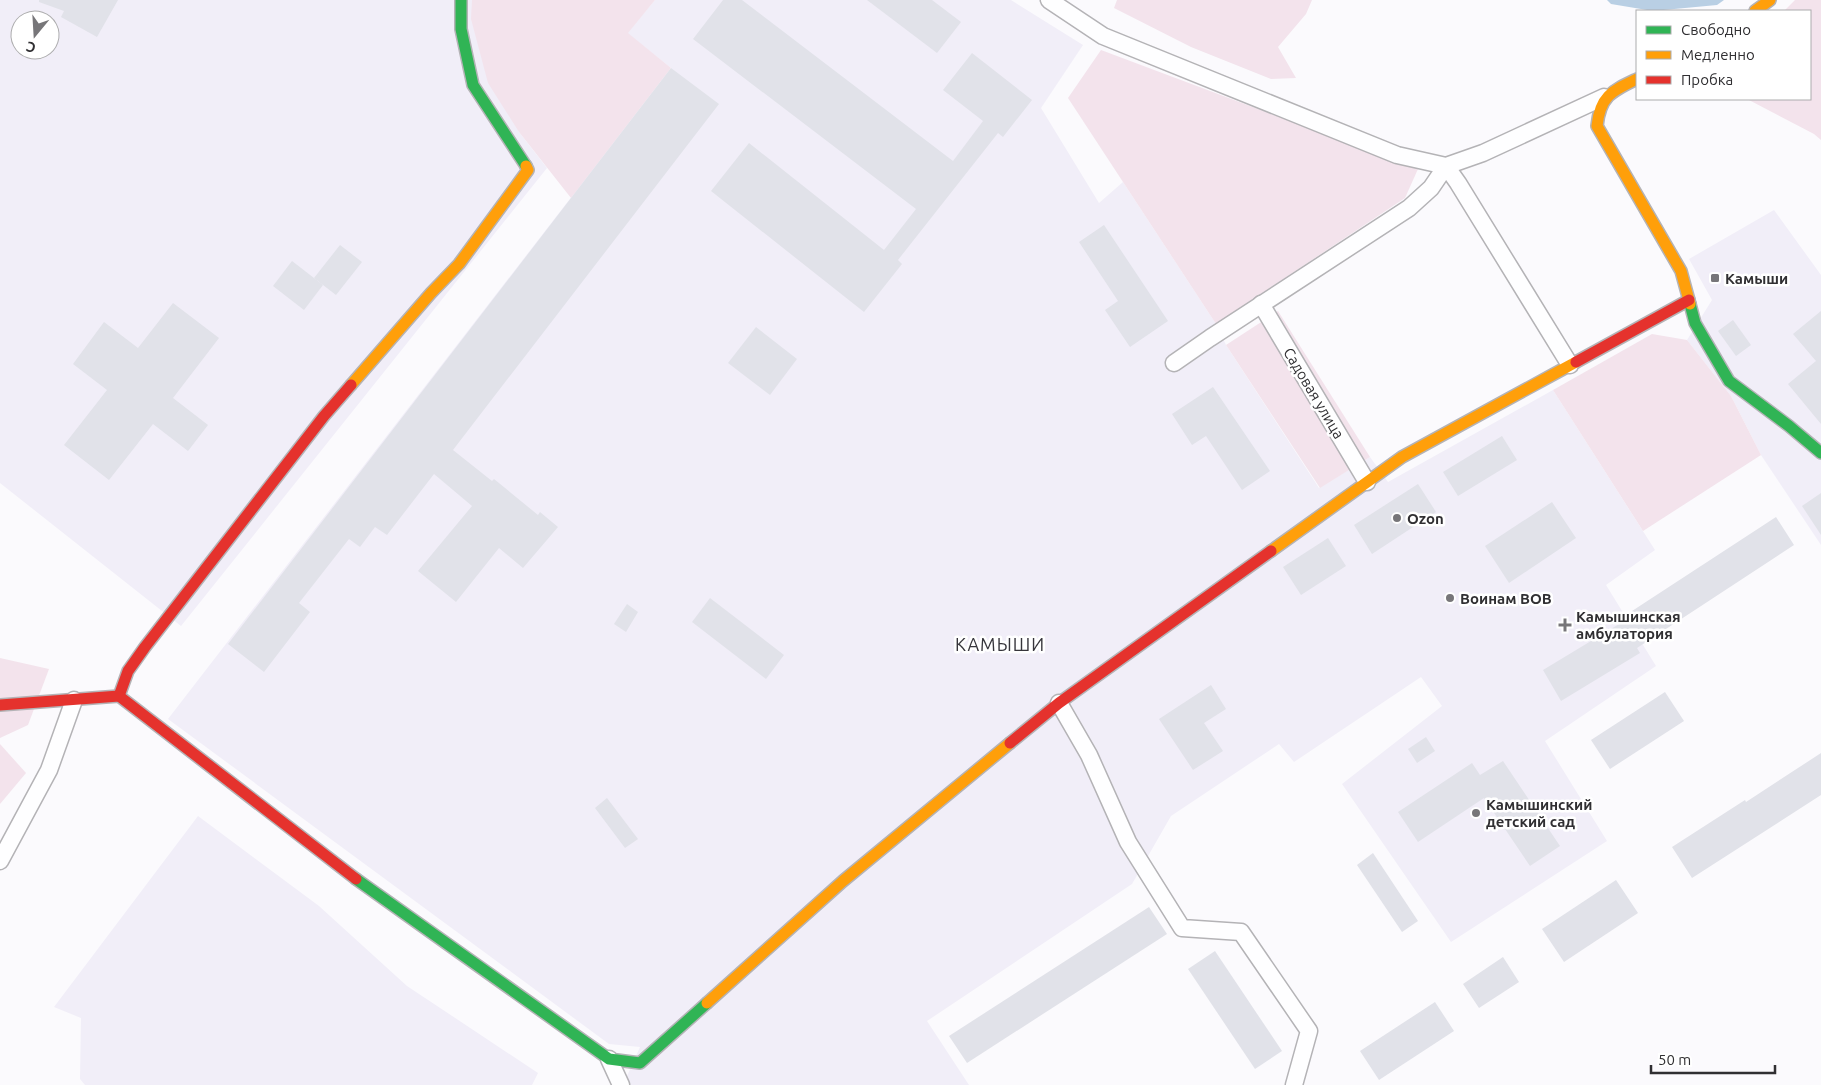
<svg xmlns="http://www.w3.org/2000/svg" width="1821" height="1085" font-family="Ubuntu,sans-serif">
	<style>
		.built { fill: #f1eef8; fill-rule: evenodd }
		.green { fill: #f3e3ec }
		.water { fill: #b9cfe4 }
		.building { fill: #e1e2e9 }
		.lines { fill: none; stroke-linecap: round; stroke-linejoin: round }
		.street-casing { stroke: #b4b3b6; stroke-width: 19 }
		.fast-casing { stroke: #b4b3b6; stroke-width: 14 }
		.slow-casing { stroke: #b4b3b6; stroke-width: 14 }
		.jam-casing { stroke: #b4b3b6; stroke-width: 14 }
		.street { stroke: #fefeff; stroke-width: 16 }
		.fast { stroke: #30b455; stroke-width: 11 }
		.slow { stroke: #ff9f0a; stroke-width: 11 }
		.jam { stroke: #e5322d; stroke-width: 11 }
		.poi-dot { fill: #777679; stroke: #fff; stroke-width: 2 }
		.labels { text-anchor: middle; dominant-baseline: central; stroke-width: 5; stroke-linejoin: round; paint-order: stroke }
		.poi-label { font-size: 15px; font-weight: bold; fill: #302f32; stroke: #fff; text-anchor: start }
		.street-label { font-size: 15px; fill: #302f32; stroke: #fff }
		.quarter-label { font-size: 18px; letter-spacing: 1px; fill: #36353b; stroke: #fff }
	</style>
	<rect width="100%" height="100%" fill="#fbfafd"/>
	<g class="built">
		<path d="M0,0h472l47,132 28,36 -366,458 -181,-143zM20,20h30v30h-30z"/>
		<path d="M655,0h356l72,45 -42,63 58,95 24,-21 93,142 10,21 93,143 51,-31 18,25 165,-92 102,160 -49,35 50,81 -111,75 62,100 -156,101 -109,-158 100,-78 -21,-29 -127,85 -15,-18 -108,72 -39,68 -205,137 42,64h-346l17,-38 -31,-3 -441,-325 503,-651 -44,-35z"/>
		<path d="M1774,210l47,65v270l-60,-90 -30,-59 -44,-56 25,-40 -23,-41z"/>
		<path d="M198,816l121,90 88,80 131,87 -6,12h-447l-5,-6 1,-61 -27,-11z"/>
	</g>
	<g class="green">
		<path d="M472,0h183l-27,33 43,35 -100,130 -52,-66 -31,-49 -17,-64z"/>
		<path d="M1117,0h195l-6,14 -28,33 18,31 -25,1 -80,-32 -77,-39z"/>
		<path d="M1795,0h26v140l-7,-6 -67,-35h63v-88h-26z"/>
		<path d="M1101,50l317,119 -13,29 -189,126 -148,-226z"/>
		<path d="M1278,311l92,146 -50,31 -94,-143z"/>
		<path d="M1652,334l35,6 44,56 30,59 -118,76 -90,-141z"/>
		<path d="M0,658l49,11 -21,56 -28,13z"/>
		<path d="M0,744l26,29 -26,31z"/>
	</g>
	<path class="water" d="M1607,0h117l-7,5 -64,6 -42,-7z"/>
	<g class="building">
		<path d="M39,0h79l-21,37 -36,-20 3,-6 -25,-9z"/>
		<path d="M723,0h19l211,161 30,-40 -40,-31 29,-37 60,47 -29,37 -5,-4 -100,127 4,4 -38,48 -153,-121 38,-48 135,107 32,-41 -223,-170z"/>
		<path d="M867,0h65l29,22 -24,31z"/>
		<path d="M671,68l48,36 -266,346 39,31 2,-2 44,36 2,-3 18,15 -35,41 -24,-20 -43,54 -38,-31 54,-65 -38,-32 -47,61 -12,-8 -15,20 -11,-8 -50,64 11,9 -46,60 -36,-28z"/>
		<path d="M1104,225l64,96 -38,26 -25,-37 13,-9 -39,-59z"/>
		<path d="M340,245l22,17 -26,33 -22,-17z"/>
		<path d="M292,261l31,24 -19,25 -31,-24z"/>
		<path d="M173,303l46,35 -46,60 35,27 -20,26 -35,-27 -44,56 -45,-35 43,-55 -34,-26 31,-42 34,26z"/>
		<path d="M1821,311v113l-33,-40 28,-23 -23,-27z"/>
		<path d="M1733,320l18,25 -15,11 -18,-25z"/>
		<path d="M756,327l41,32 -27,36 -42,-32z"/>
		<path d="M1213,387l57,84 -28,19 -36,-54 -14,9 -20,-31z"/>
		<path d="M1502,436l15,24 -59,36 -15,-24z"/>
		<path d="M1418,484l18,28 -64,42 -18,-29z"/>
		<path d="M1821,493v42l-19,-29z"/>
		<path d="M1552,502l24,36 -67,45 -24,-37z"/>
		<path d="M1776,517l18,28 -157,103 3,5 -79,48 -18,-31 91,-55 -2,-4z"/>
		<path d="M1328,538l18,28 -45,29 -18,-28z"/>
		<path d="M710,598l74,57 -18,24 -74,-57z"/>
		<path d="M627,604l11,8 -12,20 -12,-8z"/>
		<path d="M1211,685l15,24 -22,14 19,28 -30,19 -34,-51z"/>
		<path d="M1665,692l19,29 -74,48 -19,-29z"/>
		<path d="M1426,737l9,14 -18,12 -9,-14z"/>
		<path d="M1821,753v42l-129,83 -20,-31 73,-47 1,2z"/>
		<path d="M1503,761l57,85 -30,20 -46,-68 -66,44 -20,-30 74,-49 8,12z"/>
		<path d="M607,798l31,41 -13,9 -30,-40z"/>
		<path d="M1373,853l45,68 -16,11 -45,-67z"/>
		<path d="M1616,880l22,33 -74,49 -22,-33z"/>
		<path d="M1149,907l18,27 -200,129 -18,-27z"/>
		<path d="M1215,951l67,100 -27,18 -67,-100z"/>
		<path d="M1503,957l16,25 -40,26 -16,-24z"/>
		<path d="M1435,1002l19,29 -75,49 -19,-29z"/>
	</g>
	<g class="lines">
		<g class="street-casing">
			<g id="street">
				<path d="M1049,0l54,36 294,119 49,11 37,-13 121,-56"/>
				<path d="M1261,304l106,178"/>
				<path d="M1174,363l36,-25 199,-130 22,-20 15,-22 12,17 112,182"/>
				<path d="M1059,703l30,52 39,87 54,86 59,4 68,99 -15,54"/>
				<path d="M0,861l49,-91 25,-70"/>
				<path d="M609,1059l12,26"/>
			</g>
		</g>
		<g class="fast-casing">
			<g id="fast">
				<path d="M461,0v29l12,56 53,81"/>
				<path d="M1690,304l5,19 34,58 60,45 32,27"/>
				<path d="M356,879l253,180 31,4 67,-60"/>
			</g>
		</g>
		<g class="slow-casing">
			<g id="slow">
				<path d="M1755,11l15,-11"/>
				<path d="M1637,79c-25,12 -37,17 -40,47l84,145 9,33"/>
				<path d="M351,385l80,-92 28,-29 69,-94 -2,-4"/>
				<path d="M1271,551l131,-94 174,-95"/>
				<path d="M707,1003l136,-122 167,-138"/>
			</g>
		</g>
		<g class="jam-casing">
			<g id="jam">
				<path d="M1576,362l113,-62"/>
				<path d="M119,696l9,-25 17,-24 179,-231 27,-31"/>
				<path d="M0,705l119,-9 237,183"/>
				<path d="M1010,743l49,-40 212,-152"/>
			</g>
		</g>
		<use href="#street" class="street"/>
		<use href="#fast" class="fast"/>
		<use href="#slow" class="slow"/>
		<use href="#jam" class="jam"/>
	</g>
	<g class="poi-dot">
		<rect x="1710" y="273" width="10" height="10" rx="2.5"/>
		<circle cx="1397" cy="518" r="5"/>
		<circle cx="1450" cy="598" r="5"/>
		<path d="M1562.5 617.5h5v5h5v5h-5v5h-5v-5h-5v-5h5z"/>
		<circle cx="1476" cy="813" r="5"/>
	</g>
	<g class="labels">
		<g class="poi-label">
			<text x="1725" y="278">Камыши</text>
			<text x="1407" y="518">Ozon</text>
			<text x="1460" y="598">Воинам ВОВ</text>
			<text x="1576" y="616">Камышинская<tspan x="1576" dy="17">амбулатория</tspan></text>
			<text x="1486" y="804">Камышинский<tspan x="1486" dy="17">детский сад</tspan></text>
		</g>
		<g class="street-label">
			<text transform="translate(1314 393) rotate(59)">Садовая улица</text>
		</g>
		<g class="quarter-label">
			<text x="1000" y="644">КАМЫШИ</text>
		</g>
	</g>
	<rect x="1636" y="10" width="175" height="90" fill="#ffffff" stroke="#acacad"/>
	<rect x="1646" y="26" width="25" height="8" fill="#30b455" stroke="#acacad"/>
	<text x="1681" y="35" font-size="15" fill="#302f32">Свободно</text>
	<rect x="1646" y="51" width="25" height="8" fill="#ff9f0a" stroke="#acacad"/>
	<text x="1681" y="60" font-size="15" fill="#302f32">Медленно</text>
	<rect x="1646" y="76" width="25" height="8" fill="#e5322d" stroke="#acacad"/>
	<text x="1681" y="85" font-size="15" fill="#302f32">Пробка</text>
	<g transform="translate(35 35) rotate(198)"><circle r="24" fill="#ffffff" stroke="#acacad"/>
	<path d="M0-4L9 19L0 12L-9 19Z" fill="#777679"/>
	<text y="-8" font-size="14" font-weight="bold" text-anchor="middle" fill="#302f32">С</text>
	</g>
	<path d="M1651 1065v8h124v-8" fill="none" stroke="#302f32" stroke-width="2.5"/>
	<text x="1658" y="1065" font-size="15" fill="#302f32" stroke="#ffffff" stroke-width="4" paint-order="stroke">50 m</text>
</svg>
